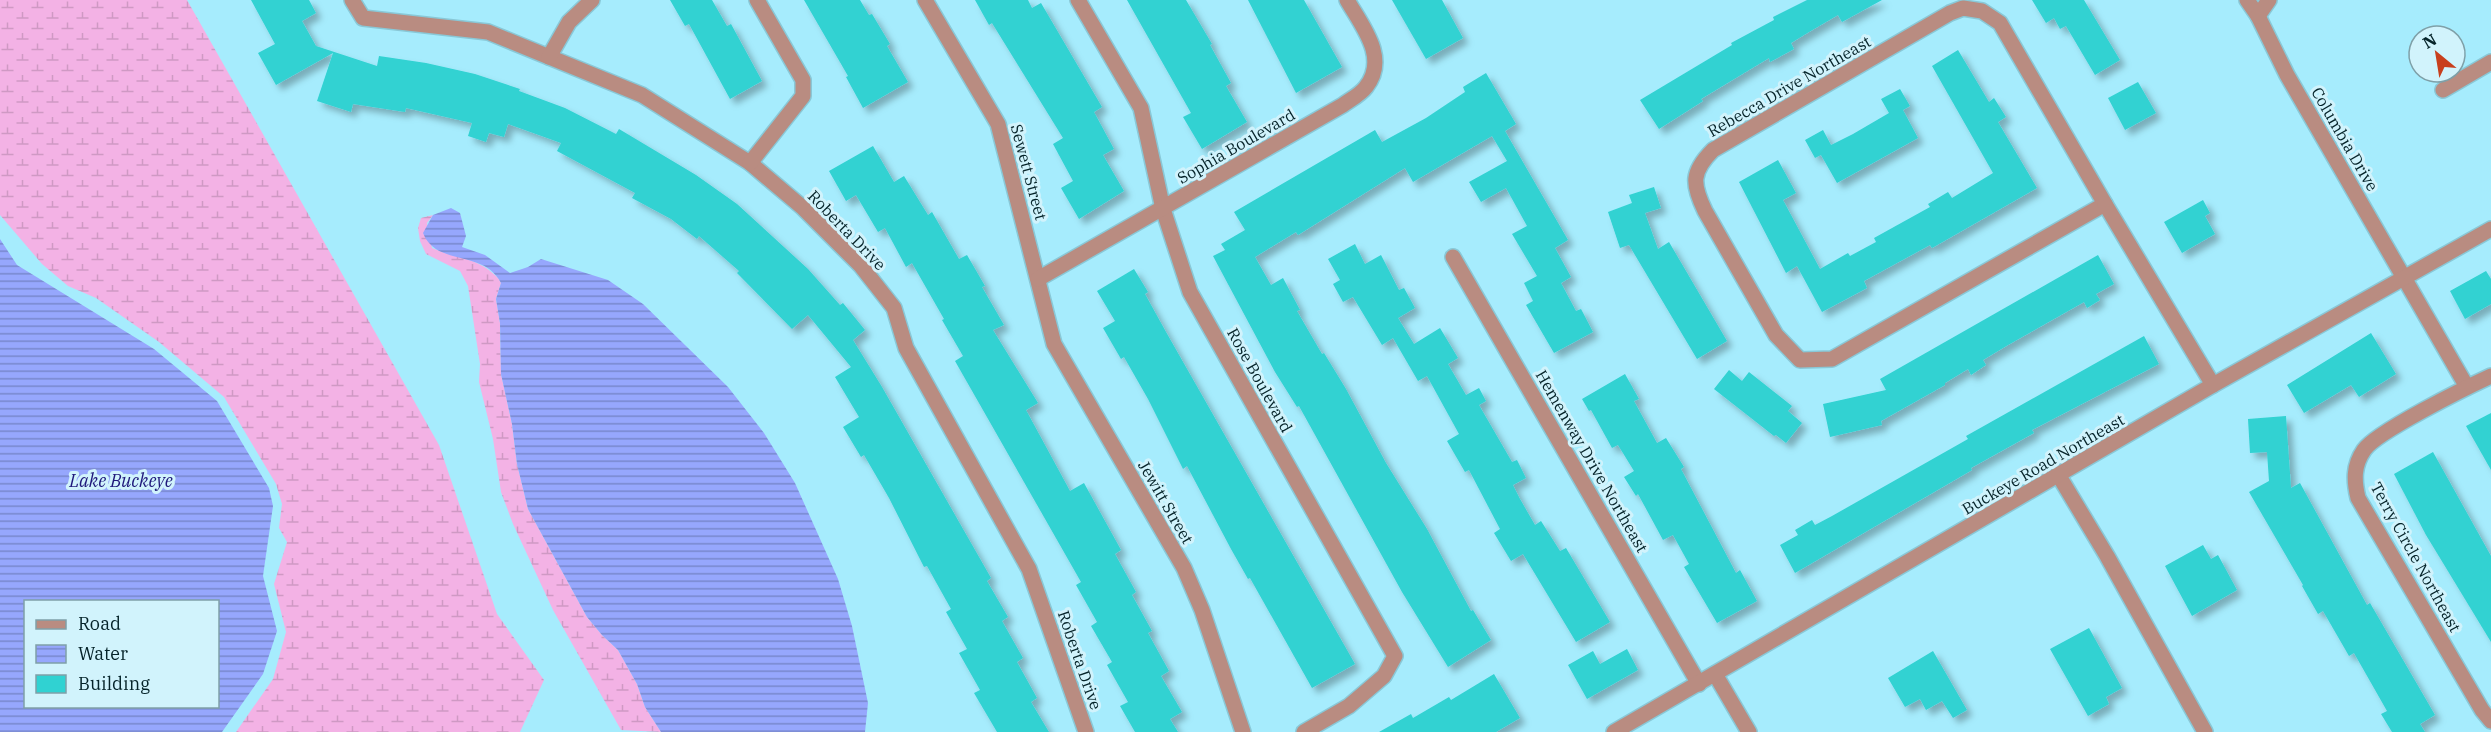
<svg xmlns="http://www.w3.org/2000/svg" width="2491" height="732" font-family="'IBM Plex Serif',serif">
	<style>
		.wetland { fill: url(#wetland-marsh) }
		.water { fill: url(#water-rules); fill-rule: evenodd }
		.building { fill: #30d2d2; filter: url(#shadow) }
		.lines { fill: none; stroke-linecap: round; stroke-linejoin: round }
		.minor-casing { stroke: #89c8d7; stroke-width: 18 }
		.minor { stroke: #b98c81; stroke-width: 15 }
		.labels { text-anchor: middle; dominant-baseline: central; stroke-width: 6; stroke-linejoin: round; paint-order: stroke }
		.street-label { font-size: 16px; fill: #052329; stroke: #d1f3fc }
		.water-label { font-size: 18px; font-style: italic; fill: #1f197b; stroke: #d1f3fc }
	</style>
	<defs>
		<pattern id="wetland-marsh" width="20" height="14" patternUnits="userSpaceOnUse" patternTransform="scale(1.5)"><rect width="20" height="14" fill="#f3b2e5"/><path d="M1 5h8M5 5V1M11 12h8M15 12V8" fill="none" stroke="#cf99c4"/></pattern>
		<pattern id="water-rules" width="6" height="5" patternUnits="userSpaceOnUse" patternTransform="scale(1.5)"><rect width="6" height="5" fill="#96a7fd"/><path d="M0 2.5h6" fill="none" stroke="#7888cd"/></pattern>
		<filter id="shadow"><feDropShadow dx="5.5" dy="5.5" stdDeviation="3" flood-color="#0004"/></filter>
	</defs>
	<rect width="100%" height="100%" fill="#a6ecfd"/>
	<g class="wetland">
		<path d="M0,0h187l252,445 58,169 47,66 -24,52h-284l37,-53 13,-47 -12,-48 13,-42 -8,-14 3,-24 -6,-20 -52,-87 -65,-55 -63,-44 -28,-12 -26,-22 -42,-49z"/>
		<path d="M433,215l-6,8 5,25c27,12 45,8 67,31l2,4 -5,16 4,24 1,51 11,50 5,40 11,45 59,108 15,18 16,15 19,34 8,23 16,25 -40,-2 -68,-120 -40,-86 -12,-32 -8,-53 -14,-57 1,-18 -12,-78 -8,-15 -34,-17 -6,-13 -2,-13 3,-10z"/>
	</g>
	<g class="water">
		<path d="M451,208l9,5 6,23 -4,11 23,8 25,18 18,-6 13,-8 67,21 35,24 85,83 36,46 31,50 43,96 14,47 16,77 -3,29h-204l-16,-25 -8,-23 -19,-34 -16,-15 -15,-18 -59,-108 -11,-45 -5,-40 -11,-50 -1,-51 -4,-24 5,-16c-17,-34 -65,-16 -78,-50l10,-18z"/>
		<path d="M0,239l17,26 137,84 63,52 52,87 4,18 -10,70 14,55 -14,43 -41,58h-222zM26,602h192v104h-192z"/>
	</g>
	<g class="building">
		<path d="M251,0h58l7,13 -14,8 14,25 61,20 2,-10 47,7 49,11 45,15 -1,2 46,17 51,26 3,-5 77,46 41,29 71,65 32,36 3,-2 22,27 -12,10 29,47 109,191 -4,3 21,36 -6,4 21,37 -6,4 20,36 -6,4 18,30h-52l-23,-39 6,-3 -21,-37 8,-4 -21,-37 5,-3 -24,-43 -3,1 -35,-69 -25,-43 -3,2 -18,-30 16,-10 -24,-40 16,-10 -43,-52 -16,14 -55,-56 2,-2 -40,-35 -2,3 -26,-20 -39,-21 3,-5 -78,-42 4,-8 -53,-19 -4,13 -15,-4 -3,9 -18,-6 4,-13 -66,-15 -1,4 -52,-8 -2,8 -34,-11 16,-48 -57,32 -18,-32 17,-9z"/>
		<path d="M670,0h42l15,26 4,-2 31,57 -32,18 -41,-75 -4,2z"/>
		<path d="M804,0h56l9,15 3,-1 18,30 -3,2 21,36 -45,26 -17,-31 2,-1z"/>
		<path d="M975,0h53l4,8 9,-5 61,104 -8,5 20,37 -11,6 21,36 -45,28 -18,-31 12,-7 -20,-37 10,-6 -71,-115 -3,2z"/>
		<path d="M1127,0h59l26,44 -2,1 21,38 -5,3 21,36 -45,27 -19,-32 8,-4z"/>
		<path d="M1248,0h56l38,67 -46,26z"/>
		<path d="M1392,0h50l21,38 -37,21z"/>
		<path d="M1807,0h75l-40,22 -4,-7 -29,17 -18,11 3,6 -24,13 -1,-4 -68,41 2,2 -44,28 -19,-29 92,-55 -1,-2 43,-23 -1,-3z"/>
		<path d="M2032,0h52l36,60 -25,15 -29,-49 -6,3 -6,-11 -8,5z"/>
		<path d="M1958,50l31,52 5,-4 12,19 -8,5 39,66 -105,60 -2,-3 -66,36 3,7 -45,24 -25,-46 -11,7 -47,-91 39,-22 18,33 -13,7 37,69 28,-16 2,3 26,-14 -2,-4 56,-31 -2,-3 20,-12 4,6 41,-25 -61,-107z"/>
		<path d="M1486,73l30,51 -11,7 63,109 -13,8 16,29 -10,6 15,28 5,-2 12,23 -39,21 -28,-48 7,-4 -9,-18 13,-7 -25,-42 15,-8 -21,-38 -25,14 -12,-20 38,-21 -15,-25 -79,46 -8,-14 -107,67 -2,-3 -41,25 16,28 12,-7 17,32 -3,1 25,43 2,-1 22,36 40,74 41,66 44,82 2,-1 18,30 -43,27 -46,-75 -103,-186 -2,1 -22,-35 -62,-116 12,-6 -4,-6 24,-14 -11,-18 141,-82 7,12 44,-24 39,-26 -2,-5z"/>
		<path d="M2138,82l18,31 -31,17 -17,-32z"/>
		<path d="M1900,89l10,17 -7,4 15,28 -81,45 -16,-28 -6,3 -10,-18 18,-10 8,15 22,-11 36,-21 -8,-14z"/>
		<path d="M873,146l21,36 10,-6 24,39 4,-3 27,47 8,-4 18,31 -3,1 22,38 -11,5 45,73 -12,7 44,81 14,-8 37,67 -6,4 21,38 -4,3 20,36 -4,2 21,38 -8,5 21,36 -12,7 8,13h-43l-15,-26 8,-4 -21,-37 5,-3 -21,-36 6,-4 -21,-37 5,-3 -126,-221 8,-5 -21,-36 2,-1 -32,-56 -6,4 -21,-39 -7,4 -22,-37 -10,6 -17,-30z"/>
		<path d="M1654,187l7,21 -16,5 13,36 11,-7 58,99 -30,18 -68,-114 -9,3 -12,-36 24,-9 -3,-8z"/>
		<path d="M2203,200l7,13 -5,3 10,18 -33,19 -18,-31z"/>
		<path d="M1355,244l10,20 16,-9 18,35 5,-2 11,20 -17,10 16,26 26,-16 18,30 -10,6 18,31 13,-7 7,13 -7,4 33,57 5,-2 9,18 -13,7 7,14 15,26 6,-4 19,30 6,-3 44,74 -34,20 -53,-88 -12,7 -17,-28 6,-4 -31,-59 -4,2 -18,-31 12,-7 -32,-58 -9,5 -25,-43 -11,7 -29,-48 -10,5 -10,-18 7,-4 -12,-21z"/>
		<path d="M2098,255l16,29 -18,10 4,6 -13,8 -3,-6 -76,43 -25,15 3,5 -15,10 -3,-6 -23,14v2l-64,36 1,4 -52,12 -7,-33 63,-14 -6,-11z"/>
		<path d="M1134,269l14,23 -3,2 21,38 189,332 -43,24 -62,-110 -2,1 -17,-30 -44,-83 -4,3 -35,-70 -24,-42 -3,2 -18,-31 12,-7 -18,-30z"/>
		<path d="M2486,271l5,8v25l-26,15 -15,-28z"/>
		<path d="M2371,333l25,41 -37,23 -8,-12 -47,28 -17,-28z"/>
		<path d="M2144,336l15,28 -127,66 2,3 -63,35 1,2 -177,103 -15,-28 18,-10 -3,-5 17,-10 3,5 17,-9 136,-77 -2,-3z"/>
		<path d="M1729,370l13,11 7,-9 43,34 -4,5 14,12 -16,20 -10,-8 -2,1 -60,-47z"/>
		<path d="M1625,374l14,25 -5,2 23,42 9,-5 18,29 -3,2 55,104 4,-3 17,31 -40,22 -33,-56 5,-3 -16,-29 -10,5 -25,-46 -2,2 -12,-19 10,-6 -16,-26 -6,3 -21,-38 -2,1 -7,-12z"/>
		<path d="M2491,413v57l-25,-44z"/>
		<path d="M2286,416l5,72 9,-5 67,122 3,-2 65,112 -15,9 5,8h-33l-11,-18 6,-3 -33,-58 -5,3 -26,-45 -5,3 -16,-28 1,-1 -54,-93 20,-11 -2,-29 -17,1 -2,-34z"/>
		<path d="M2433,452l58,104v86l-65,-107 -32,-61z"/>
		<path d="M2203,545l8,14 7,-4 19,35 -45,26 -27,-50z"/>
		<path d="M2089,628l33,60 -16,9 3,7 -21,12 -38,-67z"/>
		<path d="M1627,649l11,21 -51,29 -19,-34 25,-14 7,13z"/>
		<path d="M1933,651l34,59 -14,8 -11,-17 -16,9 -6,-11 -15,8 -17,-29z"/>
		<path d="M1494,674l26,44 -24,14h-117l32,-18 2,4 36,-21 2,3z"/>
	</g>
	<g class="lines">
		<g class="minor-casing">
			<g id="minor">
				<path d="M352,0l11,18 125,14 154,63 108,68 52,44 59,59 33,42 12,40 123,221 57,163"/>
				<path d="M925,0l73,124 56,220 130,224 18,42 41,122"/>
				<path d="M1078,0l63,108 22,101 27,83 205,364 -11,20 -35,30 -45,26"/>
				<path d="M2247,0l11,16 29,59 180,312"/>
				<path d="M1963,8l19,3 18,12 105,181 -273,155 -32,1 -24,-25 -71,-124c-13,-27 -14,-39 8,-61l237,-137z"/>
				<path d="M2258,16l11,-16"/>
				<path d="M549,57l20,-35 23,-22"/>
				<path d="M2443,90l48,-28"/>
				<path d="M750,163l53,-67v-16l-46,-80"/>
				<path d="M2105,204l108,181"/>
				<path d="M1453,257l246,427"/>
				<path d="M1038,279l305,-174c7,-5 18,-11 23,-18 23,-29 -4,-61 -19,-87"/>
				<path d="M2491,376c-24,11 -115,56 -127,74 -11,16 -10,31 -6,48l124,212 9,11"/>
				<path d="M2059,476l48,80 98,176"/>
				<path d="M1715,674l34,58"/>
				<path d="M1614,732l599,-347 278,-156"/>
			</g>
		</g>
		<use href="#minor" class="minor"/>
	</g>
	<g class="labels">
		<g class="street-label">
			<text transform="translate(1789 86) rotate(-30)">Rebecca Drive Northeast</text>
			<text transform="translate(2345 139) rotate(60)">Columbia Drive</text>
			<text transform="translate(1236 146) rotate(-30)">Sophia Boulevard</text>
			<text transform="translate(1029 172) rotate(75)">Sewett Street</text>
			<text transform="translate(847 230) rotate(46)">Roberta Drive</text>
			<text transform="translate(1260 380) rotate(61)">Rose Boulevard</text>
			<text transform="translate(1592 461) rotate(60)">Hemenway Drive Northeast</text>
			<text transform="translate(2043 464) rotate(-30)">Buckeye Road Northeast</text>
			<text transform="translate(1166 502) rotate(60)">Jewitt Street</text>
			<text transform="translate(2416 557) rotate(61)">Terry Circle Northeast</text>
			<text transform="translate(1080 660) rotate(71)">Roberta Drive</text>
		</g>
		<g class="water-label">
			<text x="121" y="480">Lake Buckeye</text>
		</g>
	</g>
	<rect x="24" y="600" width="195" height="108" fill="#d1f3fc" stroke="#7fa0a8" stroke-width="1.5"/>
	<rect x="36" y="620" width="30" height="9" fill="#b98c81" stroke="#7fa0a8" stroke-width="1.5"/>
	<text x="78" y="630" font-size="18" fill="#052329">Road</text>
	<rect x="36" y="645" width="30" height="18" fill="url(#water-rules)" stroke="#7fa0a8" stroke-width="1.5"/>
	<text x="78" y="660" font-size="18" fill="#052329">Water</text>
	<rect x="36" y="675" width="30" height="18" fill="#30d2d2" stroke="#7fa0a8" stroke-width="1.5"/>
	<text x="78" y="690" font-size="18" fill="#052329">Building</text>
	<g transform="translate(2437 54) rotate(330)"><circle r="28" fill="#d1f3fc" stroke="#7fa0a8" stroke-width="1.5"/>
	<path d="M0-4.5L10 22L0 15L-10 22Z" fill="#c83f1d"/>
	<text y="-9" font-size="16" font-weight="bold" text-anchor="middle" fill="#052329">N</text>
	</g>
</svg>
